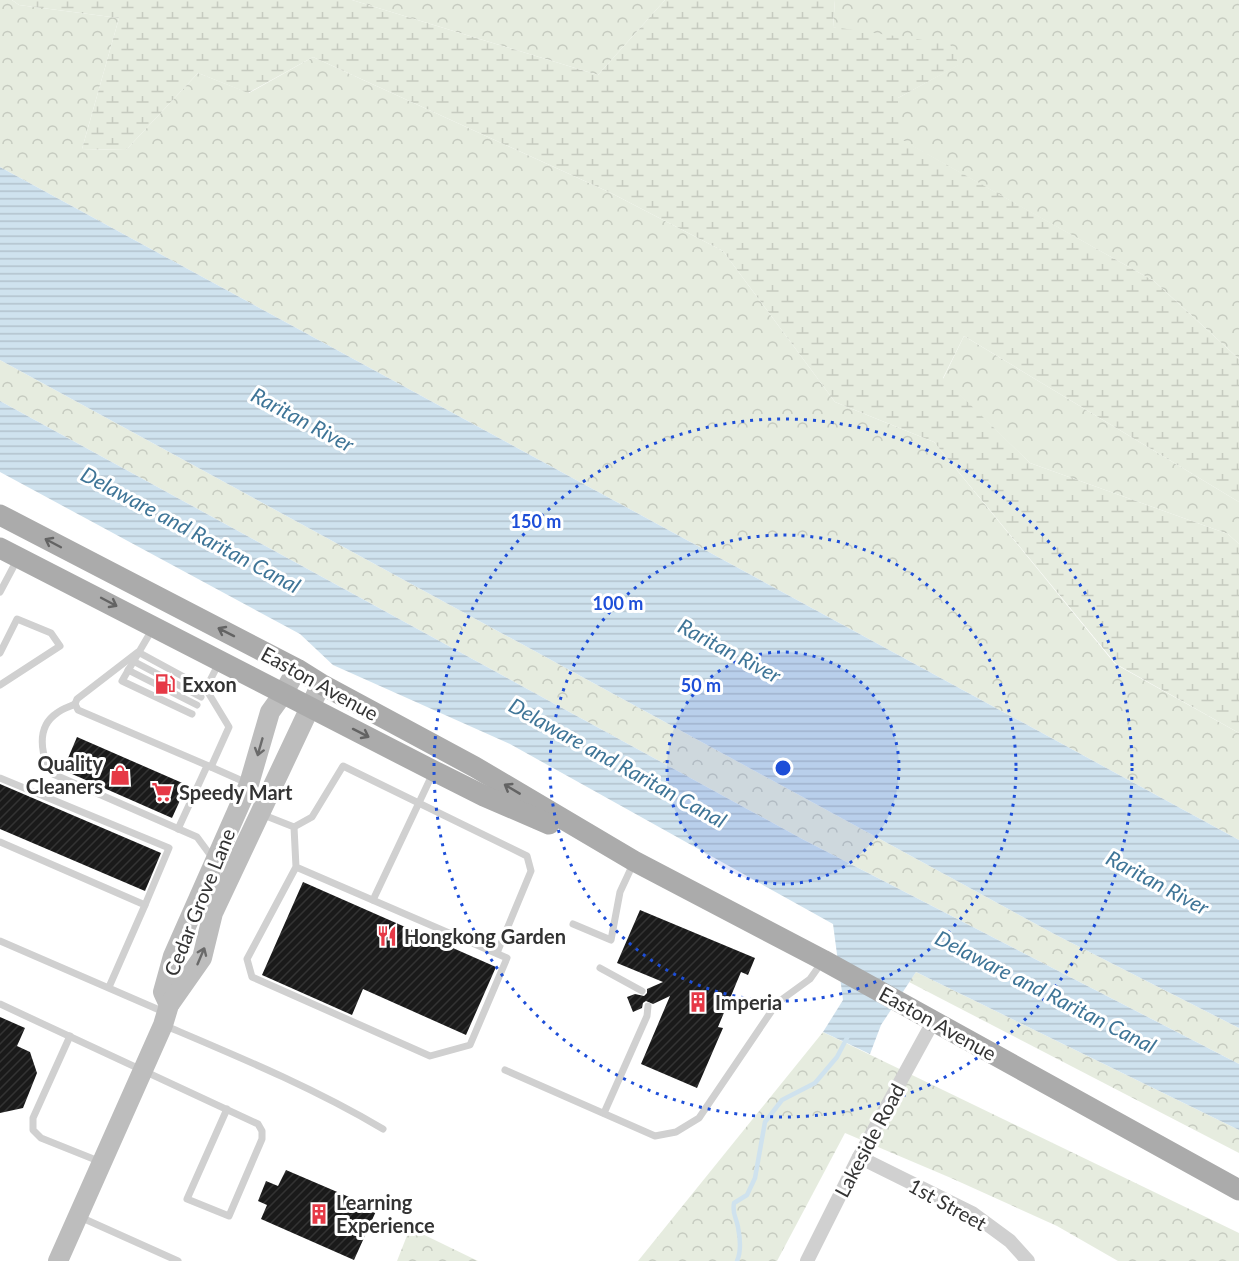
<svg xmlns="http://www.w3.org/2000/svg" width="1239" height="1261" font-family="Lato,sans-serif">
	<style>
		.forest { fill: url(#forest-crowns) }
		.wetland { fill: url(#wetland-marsh) }
		.water { fill: url(#water-rules) }
		.lines { fill: none; stroke-linecap: round; stroke-linejoin: round }
		.stream { stroke: #cfe2ee; stroke-width: 4.5 }
		.building { fill: url(#building-hatch) }
		.lane { stroke: #d0d0d0; stroke-width: 7 }
		.street { stroke: #d0d0d0; stroke-width: 14 }
		.secondary { stroke: #bdbdbd; stroke-width: 20 }
		.primary { stroke: #ababab; stroke-width: 21 }
		.oneway { stroke: #636363 }
		.oneway2 { stroke: #6a6a6a }
		.ring { fill: none; stroke: #1d4ed8; stroke-width: 3; stroke-dasharray: 3 6 }
		.labels { text-anchor: middle; dominant-baseline: central; stroke-width: 6; stroke-linejoin: round; paint-order: stroke }
		.street-label { font-size: 20px; fill: #333; stroke: #fff }
		.poi-label { font-size: 20px; font-weight: bold; fill: #333; stroke: #fff; text-anchor: start }
		.water-label { font-size: 21px; font-style: italic; fill: #3f7597; stroke: #fff }
		.centre { fill: #1d4ed8; stroke: #fff; stroke-width: 3 }
		.ring-label { font-size: 18px; text-anchor: middle; font-weight: bold; fill: #1d4ed8; stroke: #fff; stroke-width: 6; stroke-linejoin: round; paint-order: stroke }
	</style>
	<defs>
		<pattern id="forest-crowns" width="20" height="18" patternUnits="userSpaceOnUse" patternTransform="scale(1.5)"><rect width="20" height="18" fill="#e6ecdf"/><path d="M2 6a3 3 0 1 1 6 0M12 15a3 3 0 1 1 6 0" fill="none" stroke="#c6cbc0"/></pattern>
		<pattern id="wetland-marsh" width="20" height="14" patternUnits="userSpaceOnUse" patternTransform="scale(1.5)"><rect width="20" height="14" fill="#e6ecdf"/><path d="M1 5h8M5 5V1M11 12h8M15 12V8" fill="none" stroke="#c6cbc0"/></pattern>
		<pattern id="water-rules" width="6" height="5" patternUnits="userSpaceOnUse" patternTransform="scale(1.5)"><rect width="6" height="5" fill="#cfe2ee"/><path d="M0 2.5h6" fill="none" stroke="#b2c2cd"/></pattern>
		<pattern id="building-hatch" width="6" height="6" patternUnits="userSpaceOnUse" patternTransform="scale(1.5)"><rect width="6" height="6" fill="#1a1a1a"/><path d="M-1 1l2-2M0 6l6-6M5 7l2-2" fill="none" stroke="#333"/></pattern>
	</defs>
	<rect width="100%" height="100%" fill="#fff"/>
	<g class="forest">
		<path d="M0,0h12l7,5 100,13 -37,131 44,1 72,-77 51,20 64,-36 298,136 112,58 112,151 99,40 181,222 124,69v107l-1239,-673z"/>
		<path d="M352,0h313l-67,75z"/>
		<path d="M835,0h404v359l-85,-78 -256,-143v-40l60,-33 -125,-38z"/>
		<path d="M964,336l275,166v42l-11,-10 -198,-71 -87,-84z"/>
		<path d="M0,360l1058,576 181,92v36l-435,-224 -804,-439z"/>
		<path d="M916,972l323,158v23l-330,-171z"/>
		<path d="M823,1032l416,201v28h-121l-61,-35 -106,-48 -106,-45 -68,128h-139z"/>
		<path d="M410,1228l68,33h-81z"/>
	</g>
	<path class="wetland" d="M12,0h340l246,75 67,-75h170l-2,27 117,17 9,21 -61,33 1,40 255,143 85,78v143l-275,-166 -21,42 87,85 198,71 11,10v189l-123,-69 -182,-222 -99,-40 -112,-151 -112,-58 -298,-136 -65,36 -50,-20 -72,77 -44,-1 37,-131 -100,-13z"/>
	<g class="water">
		<path d="M0,167l1239,673v188l-181,-92 -1058,-576z"/>
		<path d="M0,401l804,439 435,224v66l-323,-158 -35,53 -11,29 -47,-22 20,-32 -10,-76 -323,-180 -177,-79 -33,-31 -300,-162z"/>
	</g>
	<g class="lines">
		<path class="stream" d="M737,1261c4,-9 3,-24 1,-34 -2,-11 -6,-12 -4,-24l13,-8 8,-17 10,-56 17,-22 33,-17 22,-26 11,-21"/>
	</g>
	<g class="building">
		<path d="M77,737l110,48 -15,33 -109,-48z"/>
		<path d="M0,784l161,69 -16,38 -145,-62z"/>
		<path d="M303,882l193,85 -30,68 -103,-46 -11,26 -90,-40z"/>
		<path d="M640,910l115,48 -7,17 -7,-3 -23,55 5,1 -26,60 -56,-24 29,-68 -17,8 -7,-3 -3,2 -1,5 -9,4 -6,-15 8,-3 9,2 3,-3v-4l16,-7 -46,-19z"/>
		<path d="M0,1017l25,11 -8,18 13,6 7,21 -14,35 -23,5z"/>
		<path d="M286,1170l91,39 -23,51 -93,-41 6,-14 -9,-4 8,-20 12,5z"/>
	</g>
	<g class="lines">
		<g class="lane">
			<path d="M0,592l17,-32"/>
			<path d="M153,628l-31,53 70,33"/>
			<path d="M138,652l68,37 23,38 -18,40 -133,-57 -3,-6 2,-5z"/>
			<path d="M0,653l17,-34 34,14 9,13 -60,39"/>
			<path d="M133,661l68,36"/>
			<path d="M128,670l69,35"/>
			<path d="M205,690l14,-27"/>
			<path d="M75,704c-6,3 -13,5 -18,9 -21,14 -17,42 -4,61l144,63 17,23"/>
			<path d="M211,767l36,16"/>
			<path d="M0,778l169,70 -24,57"/>
			<path d="M261,814l33,13 2,40 211,91 -37,87 -40,11 -178,-79 -5,-18 49,-92"/>
			<path d="M294,827l18,-10 31,-51 184,90 4,15 -34,82"/>
			<path d="M178,829l29,-63"/>
			<path d="M0,842l145,63 -36,82"/>
			<path d="M373,900l60,-127"/>
			<path d="M573,924l38,16 9,-48 14,-30"/>
			<path d="M0,941l164,71"/>
			<path d="M600,968l42,23"/>
			<path d="M0,1004l258,120 4,7v8l-33,77 -42,-17 40,-90"/>
			<path d="M166,1026c73,31 148,62 217,103"/>
			<path d="M70,1036l-37,82v12l8,8 60,24"/>
			<path d="M505,1070l150,66 21,-4 23,-14 78,-115 33,-24 12,-17"/>
			<path d="M604,1113l43,-97 1,-10"/>
			<path d="M80,1217l98,44"/>
		</g>
		<g class="street">
			<path d="M859,1157l113,56 38,28 18,20"/>
			<path d="M807,1261l52,-104 75,-137"/>
		</g>
		<g class="secondary">
			<path d="M169,1005l-6,-13 10,-36 76,-172 21,-72 13,-18 14,-25"/>
			<path d="M58,1261l105,-236 6,-20 33,-47 11,-45 108,-229"/>
		</g>
		<g class="primary">
			<path d="M0,515l297,154 24,15 154,83 159,94 189,99 416,230"/>
			<path d="M0,548l434,223 50,25 65,28"/>
		</g>
	</g>
	<defs><path id="oneway-shaft" d="M-6 0H5M1.5-3L5.5 0L1.5 3" fill="none" stroke-width="1.6" stroke-linecap="round" stroke-linejoin="round" transform="scale(1.5)"/></defs>
	<g class="oneway">
		<use href="#oneway-shaft" transform="translate(53 543) rotate(-152)"/>
		<use href="#oneway-shaft" transform="translate(109 602) rotate(28)"/>
		<use href="#oneway-shaft" transform="translate(226 632) rotate(-153)"/>
		<use href="#oneway-shaft" transform="translate(361 733) rotate(27)"/>
		<use href="#oneway-shaft" transform="translate(512 789) rotate(-149)"/>
	</g>
	<g class="oneway2">
		<use href="#oneway-shaft" transform="translate(260 747) rotate(106)"/>
		<use href="#oneway-shaft" transform="translate(201 956) rotate(-67)"/>
	</g>
	<circle cx="783" cy="768" r="116" fill="#1d4ed8" fill-opacity=".12"/>
	<g class="ring">
		<circle cx="783" cy="768" r="116"/>
		<circle cx="783" cy="768" r="233"/>
		<circle cx="783" cy="768" r="349"/>
	</g>
	<defs>
		<g id="fuel-bare" transform="scale(1.62)"><path d="M-5.5-6h7V0h2V4h1.3V-2.5L3-4.5l.8-.8L6-3V5H2.5V1h-1V6h-7ZM-4.2-4.7v3.2H.2V-4.7Z" fill="#e63946" stroke="#fff" stroke-width="2.5" paint-order="stroke"/></g>
		<g id="shop-bare" transform="scale(1.62)"><path d="M-5-2.5h2.3a2.7 3.5 0 0 1 5.4 0H5L5.5 6h-11ZM-1.5-2.5h3a1.5 2.3 0 0 0-3 0Z" fill="#e63946" stroke="#fff" stroke-width="2.5" paint-order="stroke"/></g>
		<g id="supermarket-bare" transform="scale(1.62)"><path d="M-6-5.5h2.5l.6 2H6L4.5 2H-2.5L-4.4-4H-6ZM-1.5 3.2a1.3 1.3 0 1 0 .1 0ZM3 3.2a1.3 1.3 0 1 0 .1 0Z" fill="#e63946" stroke="#fff" stroke-width="2.5" paint-order="stroke"/></g>
		<g id="restaurant-bare" transform="scale(1.62)"><path d="M-5-6h1v4h1v-4h1v4h1v-4h1v5L-1.5 .5V6h-2V.5L-5-1ZM5-6V6H3V1.5H1.5Q1.5-4 5-6Z" fill="#e63946" stroke="#fff" stroke-width="2.5" paint-order="stroke"/></g>
		<g id="building-bare" transform="scale(1.62)"><path d="M-4-6H4V6H1V3H-1V6H-4ZM-2.5-4.3h1.7v1.8h-1.7ZM.8-4.3h1.7v1.8H.8ZM-2.5-1h1.7V.8h-1.7ZM.8-1h1.7V.8H.8Z" fill="#e63946" stroke="#fff" stroke-width="2.5" paint-order="stroke"/></g>
	</defs>
	<g fill-rule="evenodd">
		<use href="#fuel-bare" x="165" y="684"/>
		<use href="#shop-bare" x="120" y="775"/>
		<use href="#supermarket-bare" x="162" y="792"/>
		<use href="#restaurant-bare" x="387" y="936"/>
		<use href="#building-bare" x="698" y="1002"/>
		<use href="#building-bare" x="319" y="1214"/>
	</g>
	<g class="labels">
		<g class="street-label">
			<text transform="translate(320 683) rotate(29)">Easton Avenue</text>
			<text transform="translate(199 902) rotate(-68)">Cedar Grove Lane</text>
			<text transform="translate(938 1023) rotate(29)">Easton Avenue</text>
			<text transform="translate(869 1140) rotate(-62)">Lakeside Road</text>
			<text transform="translate(948 1204) rotate(29)">1st Street</text>
		</g>
		<g class="poi-label">
			<text x="182" y="684">Exxon</text>
			<text x="103" y="763" text-anchor="end">Quality<tspan x="103" dy="23">Cleaners</tspan></text>
			<text x="179" y="792">Speedy Mart</text>
			<text x="404" y="936">Hongkong Garden</text>
			<text x="715" y="1002">Imperia</text>
			<text x="336" y="1202">Learning<tspan x="336" dy="23">Experience</tspan></text>
		</g>
		<g class="water-label">
			<text transform="translate(303 419) rotate(28)">Raritan River</text>
			<text transform="translate(191 529) rotate(28)">Delaware and Raritan Canal</text>
			<text transform="translate(730 650) rotate(28)">Raritan River</text>
			<text transform="translate(618 762) rotate(29)">Delaware and Raritan Canal</text>
			<text transform="translate(1158 882) rotate(28)">Raritan River</text>
			<text transform="translate(1046 991) rotate(27)">Delaware and Raritan Canal</text>
		</g>
	</g>
	<circle cx="783" cy="768" r="9" class="centre"/>
	<g class="ring-label">
		<text x="536" y="528">150 m</text>
		<text x="618" y="610">100 m</text>
		<text x="701" y="692">50 m</text>
	</g>
</svg>
